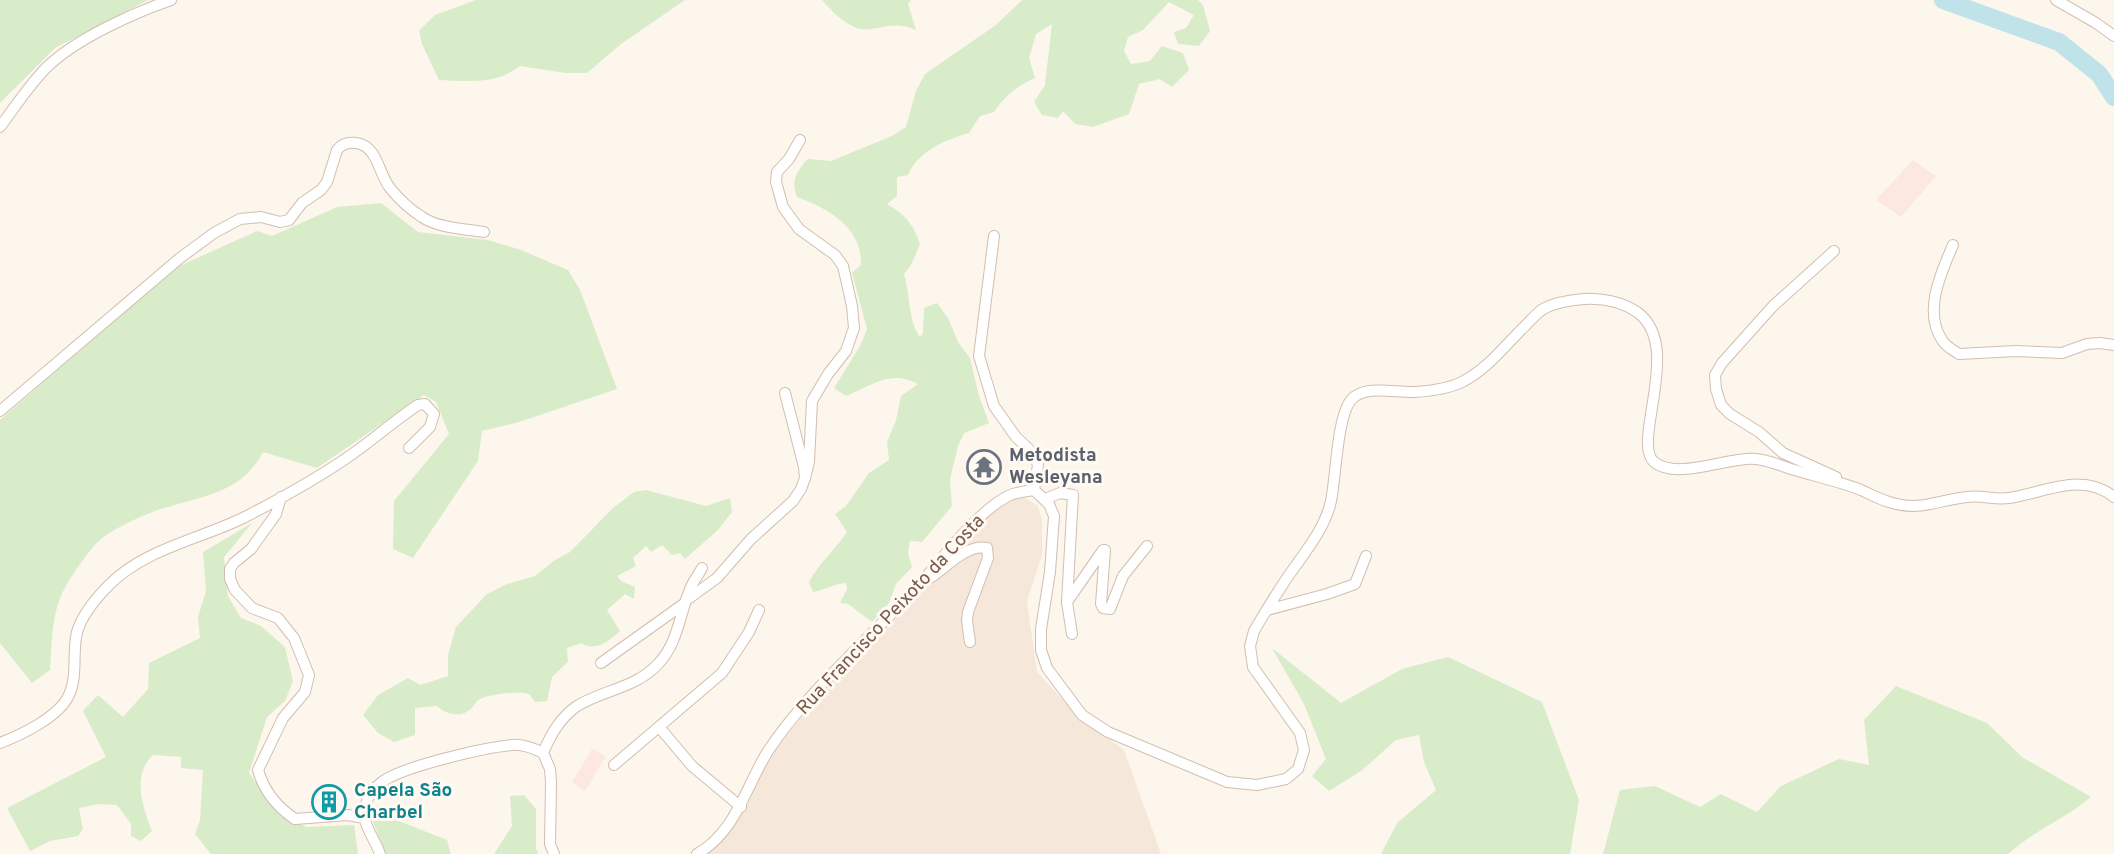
<svg xmlns="http://www.w3.org/2000/svg" width="2114" height="854" font-family="Overpass,sans-serif">
	<style>
		.residential { fill: #f5e8da }
		.commercial { fill: #fde8e0 }
		.green { fill: #d8ecc9 }
		.lines { fill: none; stroke-linecap: round; stroke-linejoin: round }
		.river { stroke: #bfe3e8; stroke-width: 18 }
		.street-casing { stroke: #d1beb0; stroke-width: 12 }
		.street { stroke: #fff; stroke-width: 10 }
		.labels { text-anchor: middle; dominant-baseline: central; stroke-width: 6; stroke-linejoin: round; paint-order: stroke }
		.worship-label { font-size: 19px; font-weight: bold; fill: #5b616d; stroke: #fffaf3; text-anchor: start }
		.street-label { font-size: 19px; fill: #7a5c4d; stroke: #fffaf3 }
		.culture-label { font-size: 19px; font-weight: bold; fill: #0d838f; stroke: #fffaf3; text-anchor: start }
	</style>
	<rect width="100%" height="100%" fill="#fdf6ec"/>
	<path class="residential" d="M1021,495l17,11 4,14v35l-15,46 10,71 42,45 45,33 37,104h-456l25,-25 18,-25 20,-46 69,-84 60,-58 61,-75 26,-23z"/>
	<g class="commercial">
		<path d="M1913,160l23,16 -35,41 -25,-17z"/>
		<path d="M592,749l14,7 -21,35 -13,-9z"/>
	</g>
	<g class="green">
		<path d="M0,0h148l-93,48 -55,55z"/>
		<path d="M476,0h209l-64,44 -34,29h-21l-46,-7c-25,19 -51,15 -81,14l-17,-36 -3,-13 16,-16z"/>
		<path d="M822,0h89l-3,4 8,26c-24,-12 -43,4 -59,-2 -14,-5 -25,-17 -35,-28z"/>
		<path d="M1022,0h176l5,5 7,26 -11,15 -21,-2 -4,-12 12,-4 8,-13 -25,-13 -26,28 -15,7 -4,14 7,13 19,-3 12,-15 21,7 6,17 -17,17 -12,-8 -21,5 -10,30 -36,13 -18,-3 -12,-13 -5,7 -16,-3 -8,-13 11,-17 7,-61 -16,10 -7,24 6,20c-18,8 -30,17 -41,34l-14,4 -11,17c-24,7 -51,18 -61,42l-11,2v19l-10,8c18,10 26,20 33,40l-9,21 -7,9c6,19 4,47 16,63l3,-4 1,-25 13,-5 12,17 9,22 12,16 9,38 10,27 -25,10 -6,13 -8,33 2,27 -30,36 -12,-1 -2,12 4,14 -16,17 -7,19 -17,19 -24,-18 -8,-1 7,-14 -1,-6c-13,1 -21,7 -33,9l-4,-10c10,-19 26,-32 38,-50l-12,-18 11,-8 23,-33 20,-13 -2,-18 9,-22 5,-24 17,-12c-29,-15 -45,2 -72,12l-12,-8 26,-42 7,-17 -15,-56 9,-8c1,-38 -32,-56 -64,-68 -6,-17 -1,-25 11,-38l23,2 61,-25 14,-9 10,-36 9,-17 71,-49z"/>
		<path d="M381,203l37,29 70,8 33,10 47,20 12,20 37,99 -98,33 -37,9 -4,30 -65,97 -20,-9 1,-48 55,-67 -13,-32 -12,-7 -107,73 -54,-16c-21,41 -61,44 -99,56 -17,5 -50,20 -63,31 -11,9 -35,44 -40,57 -10,23 -9,50 -11,74l-18,13 -32,-40v-223l175,-152 82,-37 15,5 65,-29z"/>
		<path d="M646,490l60,16 24,-8 2,14 -14,18 -33,29 -5,-6 -8,2 -10,-10 -11,7 -5,-6 -13,12 3,8 -19,10 4,5 14,6 -1,12 -9,-5 -18,16 13,21c-11,10 -24,21 -39,12l-14,5 1,14 -16,15 -5,24 -12,1 -6,-8c-10,-3 -39,0 -49,5 -5,2 -7,10 -12,12 -9,7 -24,2 -31,-5l-22,2v27l-21,7 -16,-9 -15,-18 15,-20 30,-17 12,7 28,-9v-21l8,-28 31,-33 20,-10 28,-8 20,-16 15,-8 43,-44 21,-16z"/>
		<path d="M252,523l-28,34 4,39 13,22 20,8 24,21 8,34 -8,20 -18,16 -18,56 33,43 25,11 47,-2 4,29h-147l-16,-20 5,-14 3,-50 -22,-2v-11l-28,-2c-21,20 -11,51 -1,76l-11,10 -10,-5v-12l-14,-19 -18,-1 -20,4 4,21 -5,7 -28,5 -20,10 -23,-43 99,-51 -23,-46 15,-16 25,22 25,-28 1,-26 51,-25 -2,-21 8,-26 -3,-39z"/>
		<path d="M1272,648l69,55 61,-34 46,-12 94,45 37,98 -9,54h-189l16,-31 39,-33 -12,-28 -5,-27 -23,5 -35,31 -32,20 -17,-15 14,-17 -22,-55z"/>
		<path d="M1896,686l91,37 35,34 69,40c-26,22 -58,34 -83,57h-405l17,-64 35,-4 45,21 21,-13 36,18 24,-26 58,-27 30,6 -5,-45z"/>
		<path d="M524,795l12,14v39l2,6h-44l18,-28 -2,-30z"/>
		<path d="M376,812l71,28 4,14h-65l-13,-32z"/>
	</g>
	<g class="lines">
		<path class="river" d="M1943,0l116,42 40,32 15,23"/>
		<g class="street-casing">
			<g id="street">
				<path d="M2056,0l40,23 18,13"/>
				<path d="M0,127c15,-20 29,-42 47,-60 29,-28 86,-54 124,-67"/>
				<path d="M800,140l-11,19 -12,13 -1,10 7,25 16,22 36,26 8,11 9,40 2,22 -8,23 -18,23 -16,27 -3,61 -4,16"/>
				<path d="M994,236l-15,120 15,50 22,31 17,16 5,12 -4,25"/>
				<path d="M1953,245c-12,28 -30,66 -11,95 3,6 11,10 17,14l57,-3 46,2 25,-9 13,-1 14,2"/>
				<path d="M1834,251l-61,55 -51,57 -7,12 1,14 5,16 9,9 29,18 24,21 53,24"/>
				<path d="M0,411l180,-153 34,-25 26,-14 21,-2 19,5 9,-2 13,-17 19,-13 6,-8 10,-32c4,-5 11,-8 19,-7 22,3 22,30 34,45 8,10 21,22 32,29 16,11 43,12 62,15"/>
				<path d="M281,497l-5,17 -25,35 -17,14 -4,6v10l5,11 17,18 26,10 16,20 15,37 -4,17 -22,26 -25,52c6,21 19,37 37,49l53,-4 16,3"/>
				<path d="M1045,499l15,-6 13,2 -6,107 5,32"/>
				<path d="M930,578c17,-11 36,-34 57,-30l1,10 -20,54 -1,9 3,21"/>
				<path d="M688,599l29,-21 34,-39 42,-38 8,-12 4,-11 -1,-11 -19,-74"/>
				<path d="M1067,602l36,-52h2l-4,54 2,4 7,1 13,-33 24,-30"/>
				<path d="M1267,610l60,-16 28,-10 11,-28"/>
				<path d="M601,663l84,-60"/>
				<path d="M660,728l32,38 49,41"/>
				<path d="M0,743c21,-8 59,-26 69,-48 9,-19 3,-43 8,-63 5,-17 21,-36 33,-48 35,-35 90,-45 133,-66 41,-21 83,-44 119,-71 19,-14 36,-29 56,-42l7,-1 9,10 -4,13 -21,21"/>
				<path d="M543,753c8,-19 17,-35 34,-47 26,-16 59,-18 81,-42 21,-22 21,-50 33,-77 3,-7 8,-13 11,-19"/>
				<path d="M614,765l108,-92 27,-41 10,-22"/>
				<path d="M380,854c-6,-18 -20,-30 -14,-50 2,-8 9,-17 16,-22 19,-15 104,-35 130,-37 11,-1 21,3 31,8l7,16 1,13 -1,62 4,10"/>
				<path d="M697,854c39,-22 49,-68 71,-103 39,-59 102,-113 150,-165 24,-27 59,-74 90,-90 8,-4 18,-5 26,-6l15,14 5,12 -4,56 -9,57v21l6,18 35,47 26,17 119,50 30,3 29,-6 12,-10 6,-19 -4,-17 -47,-66 -3,-21 4,-15c11,-19 23,-38 35,-56 16,-23 36,-46 42,-74 5,-24 6,-84 20,-101 13,-16 45,-7 64,-8 15,-1 33,-3 47,-10 26,-13 43,-37 63,-56 6,-6 12,-13 18,-17 13,-7 27,-9 41,-10 18,-1 38,3 53,13 47,33 -6,130 17,150 24,19 75,-6 102,-3 11,1 24,6 35,10 23,7 47,12 70,21 9,4 18,9 28,12 32,10 47,-2 78,-5 14,-2 28,3 42,1 35,-5 73,-27 105,-1"/>
			</g>
		</g>
		<use href="#street" class="street"/>
	</g>
	<defs>
		<g id="temple-ring" transform="scale(1.75)"><circle r="9.5" fill="#fffaf3" stroke="#6b7280" stroke-width="1.5"/><path d="M0-6L5-2H3V0L6.5 2.5H4V6H1.5V3h-3V6H-4V2.5H-6.5L-3 0V-2H-5Z" fill="#6b7280"/></g>
		<g id="building-ring" transform="scale(1.75)"><circle r="9.5" fill="#fffaf3" stroke="#0f9aa8" stroke-width="1.5"/><path d="M-4-6H4V6H1V3H-1V6H-4ZM-2.5-4.3h1.7v1.8h-1.7ZM.8-4.3h1.7v1.8H.8ZM-2.5-1h1.7V.8h-1.7ZM.8-1h1.7V.8H.8Z" fill="#0f9aa8"/></g>
	</defs>
	<g fill-rule="evenodd">
		<use href="#temple-ring" x="984" y="467"/>
		<use href="#building-ring" x="329" y="802"/>
	</g>
	<g class="labels">
		<g class="worship-label">
			<text x="1009" y="456">Metodista<tspan x="1009" dy="22">Wesleyana</tspan></text>
		</g>
		<g class="street-label">
			<text transform="translate(891 615) rotate(-47)">Rua Francisco Peixoto da Costa</text>
		</g>
		<g class="culture-label">
			<text x="354" y="791">Capela São<tspan x="354" dy="22">Charbel</tspan></text>
		</g>
	</g>
</svg>
